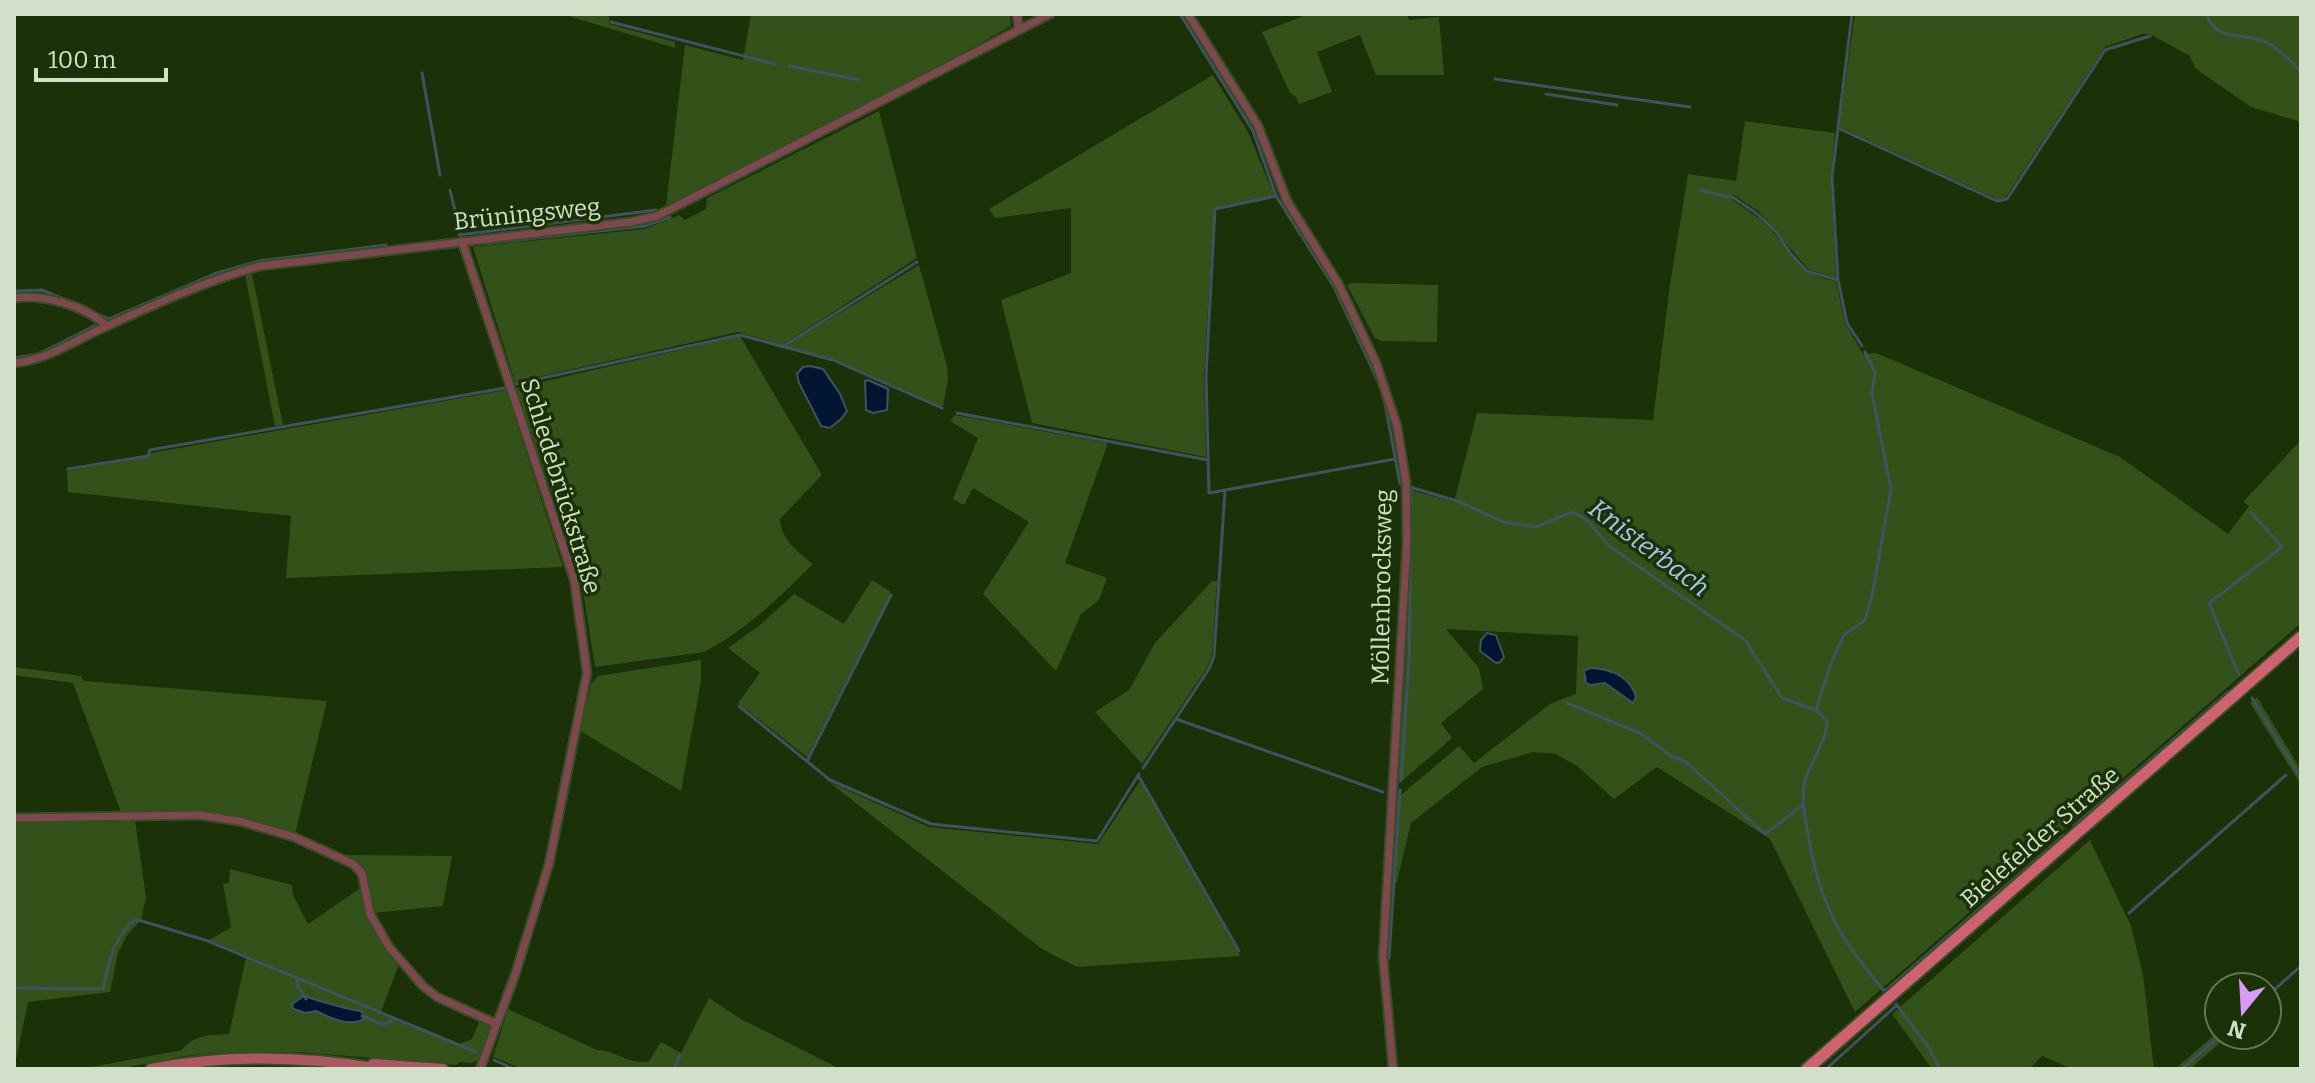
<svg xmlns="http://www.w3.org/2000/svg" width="2315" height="1083" viewBox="0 0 2315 1083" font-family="Bitter,serif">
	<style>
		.green { fill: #335219 }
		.water { fill: #001532; stroke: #3f525f; stroke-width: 2 }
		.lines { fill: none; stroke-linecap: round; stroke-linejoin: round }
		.stream { stroke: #3f525f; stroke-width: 3 }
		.street-casing { stroke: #384d26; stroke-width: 11 }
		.secondary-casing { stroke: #384d26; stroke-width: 14 }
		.primary-casing { stroke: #384d26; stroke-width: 15 }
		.street { stroke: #7d494e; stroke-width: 7 }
		.secondary { stroke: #ab5862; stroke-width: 10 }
		.primary { stroke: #ce6271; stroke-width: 11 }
		.labels { text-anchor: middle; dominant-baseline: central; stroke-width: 7; stroke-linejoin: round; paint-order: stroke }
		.street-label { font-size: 24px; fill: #d1e0c8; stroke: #1b3107 }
		.water-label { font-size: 26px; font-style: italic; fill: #a1c7f4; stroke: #1b3107 }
	</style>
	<rect width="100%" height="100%" fill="#1b3107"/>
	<path class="green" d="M 562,14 L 609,14 L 609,24 L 675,42 L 675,48 Z
		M 751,14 L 1010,14 L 1011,26 L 877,101 L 666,206 L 685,45 L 743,60 Z
		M 1309,14 L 1407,14 L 1409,20 L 1439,17 L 1444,75 L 1376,75 L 1360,35 L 1317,52 L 1332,92 L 1299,104 L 1296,97 L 1290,93 L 1262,32 Z
		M 1855,14 L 2301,14 L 2301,122 L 2251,107 L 2195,68 L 2190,56 L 2150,34 L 2142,34 L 2105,47 L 2005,198 L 1997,199 L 1839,127 Z
		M 1213,75 L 1248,132 L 1274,195 L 1214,208 L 1204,375 L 1206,457 L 1032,423 L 1001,300 L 1071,273 L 1071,208 L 995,218 L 989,209 Z
		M 879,111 L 917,258 L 782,345 L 738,332 L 515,382 L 473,247 L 645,229 L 679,215 L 685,220 L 706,209 L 707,198 Z
		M 1745,121 L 1835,133 L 1831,177 L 1836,278 L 1808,269 L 1758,211 L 1734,195 L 1731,199 C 1746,209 1760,218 1772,231 C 1794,256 1799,275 1836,281 L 1845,323 L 1863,354 L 1876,353 L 2120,457 L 2228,534 L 2249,506 L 2243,502 L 2301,440 L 2301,623 L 1855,1012 L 1770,839 L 1657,767 L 1614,799 L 1577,766 L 1556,754 L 1533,752 L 1482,767 L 1411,823 L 1397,882 L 1390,882 L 1395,800 L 1459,746 L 1474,763 L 1550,704 L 1576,694 L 1578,636 L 1446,629 L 1479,668 L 1483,689 L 1441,723 L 1452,738 L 1396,786 L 1406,663 L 1410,490 L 1454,502 L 1477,413 L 1653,420 L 1670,285 L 1688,174 L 1736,181 Z
		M 919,265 L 947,366 L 948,379 L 943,407 L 833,359 L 785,346 Z
		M 252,274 L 283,425 L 275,426 L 245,275 Z
		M 1352,283 L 1438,285 L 1437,342 L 1382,341 L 1375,338 L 1347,285 Z
		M 740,336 L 822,475 L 780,519 C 781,540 797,551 813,564 C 780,597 745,631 704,652 L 595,667 L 581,578 L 516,388 Z
		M 506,390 L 563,567 L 286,578 L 291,516 L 68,492 L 67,471 L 149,457 L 151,453 Z
		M 955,415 L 1108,443 L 1065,563 L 1107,578 L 1099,600 L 1081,614 L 1056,671 L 983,594 L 1029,522 L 973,488 L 964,505 L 953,499 L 978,438 L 950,421 Z
		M 872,580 L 891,592 L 807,757 L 738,703 L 760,673 L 728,648 L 760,625 L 794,594 L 844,624 Z
		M 1212,581 L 1217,581 L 1212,655 L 1207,668 L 1142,764 L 1095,712 L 1129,690 L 1155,643 Z
		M 701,660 L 701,681 L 681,791 L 580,731 L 591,684 L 598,676 Z
		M 14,667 L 81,676 L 84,681 L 327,701 L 295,834 L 268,825 L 213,812 L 121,812 L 73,683 L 14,675 Z
		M 2257,697 L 2301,770 L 2301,785 L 2250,703 Z
		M 1140,781 L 1240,956 L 1077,967 L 1042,949 L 829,782 L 929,827 L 1098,844 Z
		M 135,820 L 146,897 L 141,920 L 127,935 L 118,953 L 110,992 L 28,1002 L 14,1069 L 14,822 Z
		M 2090,840 L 2131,926 L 2143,975 L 2154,1069 L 2072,1069 L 2042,1056 L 2029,1069 L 1932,1069 L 1892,1014 Z
		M 341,855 L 452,856 L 443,906 L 373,913 L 364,870 Z
		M 230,869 L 292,885 L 293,895 L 308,924 L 362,887 L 387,948 L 399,964 L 381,1012 L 210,940 L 231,927 L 223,884 L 229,883 Z
		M 246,958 L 457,1045 L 472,1039 L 480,1020 L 489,1024 L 490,1028 L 478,1060 L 472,1063 L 459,1062 L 457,1065 L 299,1052 L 216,1053 L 184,1056 L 119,1069 L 81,1069 L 182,1050 C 193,1035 211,1035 229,1034 Z
		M 709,998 L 741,1019 L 840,1069 L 522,1069 L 493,1057 L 508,1009 L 597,1050 C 617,1050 629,1066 649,1061 L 661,1042 L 681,1053 Z
		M 2219,1031 L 2219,1035 L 2229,1035 L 2190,1069 L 2175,1069 Z"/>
	<path class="water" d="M 810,366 L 823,369 L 840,394 L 847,411 L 841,419 L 830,428 L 821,426 L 799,383 L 797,374 L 803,367 Z
		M 868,380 L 888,389 L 887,410 L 873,413 L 866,410 L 865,381 Z
		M 1487,633 L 1496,635 L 1504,657 L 1500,662 L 1496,663 L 1480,651 L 1481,640 Z
		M 1590,668 C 1611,669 1630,676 1636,697 L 1633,703 L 1605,683 L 1590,685 L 1586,683 L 1584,671 Z
		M 304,996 C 323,1002 341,1008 361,1011 L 365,1018 C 351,1028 330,1018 316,1011 L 306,1013 L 293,1009 L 292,1004 Z"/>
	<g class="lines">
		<path class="stream" d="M 1026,14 L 1035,14
			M 1180,14 L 1253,131 L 1276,196 L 1334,287 L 1371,366 L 1383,393 L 1400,484 L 1460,502 L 1503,522 L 1536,527 L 1572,512 L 1586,519 L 1609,546 L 1745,640 L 1782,698 L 1816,710 L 1827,721 C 1827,743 1808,763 1804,785 C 1802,802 1805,817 1808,834 C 1819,903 1840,940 1886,993
			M 1852,14 L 1832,177 L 1838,280 L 1847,323 L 1862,346
			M 2207,14 C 2212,41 2246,33 2266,42 C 2278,48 2291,62 2301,71
			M 611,22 L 775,64
			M 789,66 L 859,80
			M 422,73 L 440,175
			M 1495,79 L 1690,107
			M 1546,94 L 1617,105
			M 1840,129 L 1997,201 L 2007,199 L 2105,50 L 2150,36
			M 450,190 L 461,235
			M 1700,190 L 1734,198 L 1756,213 L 1776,232 L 1791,254 L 1807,271 L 1838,280
			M 1276,196 L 1215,209 L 1206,376 L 1209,493 L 1395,459
			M 459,235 L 656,210
			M 483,244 L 645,226 L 670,217
			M 14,291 L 42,290 L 64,299
			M 93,312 L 109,319 L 217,273 L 259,261 L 386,245
			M 782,347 L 917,262
			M 14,358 L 38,354 L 98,324
			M 515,384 L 740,335 L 833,360 L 942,408
			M 957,413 L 1208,460
			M 68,469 L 148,456 L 150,450 L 505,388
			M 2239,675 L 2209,603 L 2282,547 L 2251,512
			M 2252,698 L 2301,778
			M 1567,703 L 1642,734 L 1671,756 L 1686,762 L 1765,834 L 1803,805
			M 739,706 L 830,780 L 931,824 L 1097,841 L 1139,774
			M 1816,710 L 1829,669 L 1843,636 L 1865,620 L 1872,596 L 1891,489 L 1872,394 L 1875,372 L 1865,352
			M 1176,719 L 1383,792
			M 807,761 L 891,595
			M 1143,768 L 1209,669 L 1214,656 L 1225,491
			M 1138,775 L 1239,951
			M 1401,780 L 1409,662 L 1411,488
			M 2074,826 L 2228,692
			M 2129,913 L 2286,775
			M 1389,958 L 1400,790
			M 297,978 L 297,985 L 306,999
			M 14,988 L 103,989 C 109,962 112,940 134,920 L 142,921 L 208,941 L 476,1052
			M 1885,991 L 2064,835
			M 2267,996 L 2301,966
			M 1896,1004 L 1929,1048 L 1940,1069
			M 362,1016 C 376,1020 381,1030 394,1019
			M 494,1060 L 514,1069
			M 674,1069 L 680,1055
			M 1826,1069 L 1897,1005
			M 2182,1069 L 2221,1035"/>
		<g class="street-casing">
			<path id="street" d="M 1017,14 L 1019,29
				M 1188,14 L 1258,126 L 1287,201 L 1339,285 L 1376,363 L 1397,426 L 1406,482 L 1407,541 L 1383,957 L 1393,1069
				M 462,241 L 574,579 L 587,673 L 549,864 L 515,975 L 480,1069
				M 14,298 C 44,294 84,305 107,326
				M 14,363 C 47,360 75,340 105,327 C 155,304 208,280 260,266 L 631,222 L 657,216 L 1050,14
				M 14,818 L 199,815 L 239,821 L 294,837 L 353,864 L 362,873 L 370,914 L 389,947 L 423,986 L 437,997 L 497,1024"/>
		</g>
		<g class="secondary-casing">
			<path id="secondary" d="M 373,1064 L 443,1069
				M 151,1069 C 227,1054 305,1056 381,1069"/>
		</g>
		<g class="primary-casing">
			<path id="primary" d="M 1807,1069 L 2301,637"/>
		</g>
		<use href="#street" class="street"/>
		<use href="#secondary" class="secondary"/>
		<use href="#primary" class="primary"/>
	</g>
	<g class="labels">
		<g class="street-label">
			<text transform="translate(527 214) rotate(-6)">Brüningsweg</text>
			<text transform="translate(561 486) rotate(73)">Schledebrückstraße</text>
			<text transform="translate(1382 587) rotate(-89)">Möllenbrocksweg</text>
			<text transform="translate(2040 837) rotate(-41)">Bielefelder Straße</text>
		</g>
		<g class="water-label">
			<text transform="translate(1649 548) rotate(37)">Knisterbach</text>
		</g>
	</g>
	<rect width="2315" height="1083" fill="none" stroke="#d1e0c8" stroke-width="32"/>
	<g transform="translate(2243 1011) rotate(198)"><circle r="38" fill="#1b3107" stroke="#647754" stroke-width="2"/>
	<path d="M0-6L14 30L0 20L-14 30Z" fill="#d89bf8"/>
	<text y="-12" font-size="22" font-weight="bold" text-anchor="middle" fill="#d1e0c8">N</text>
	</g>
	<path d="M36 68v12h130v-12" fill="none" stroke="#d1e0c8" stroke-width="4"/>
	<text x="48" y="68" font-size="24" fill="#d1e0c8" stroke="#1b3107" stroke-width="6" paint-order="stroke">100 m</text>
</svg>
